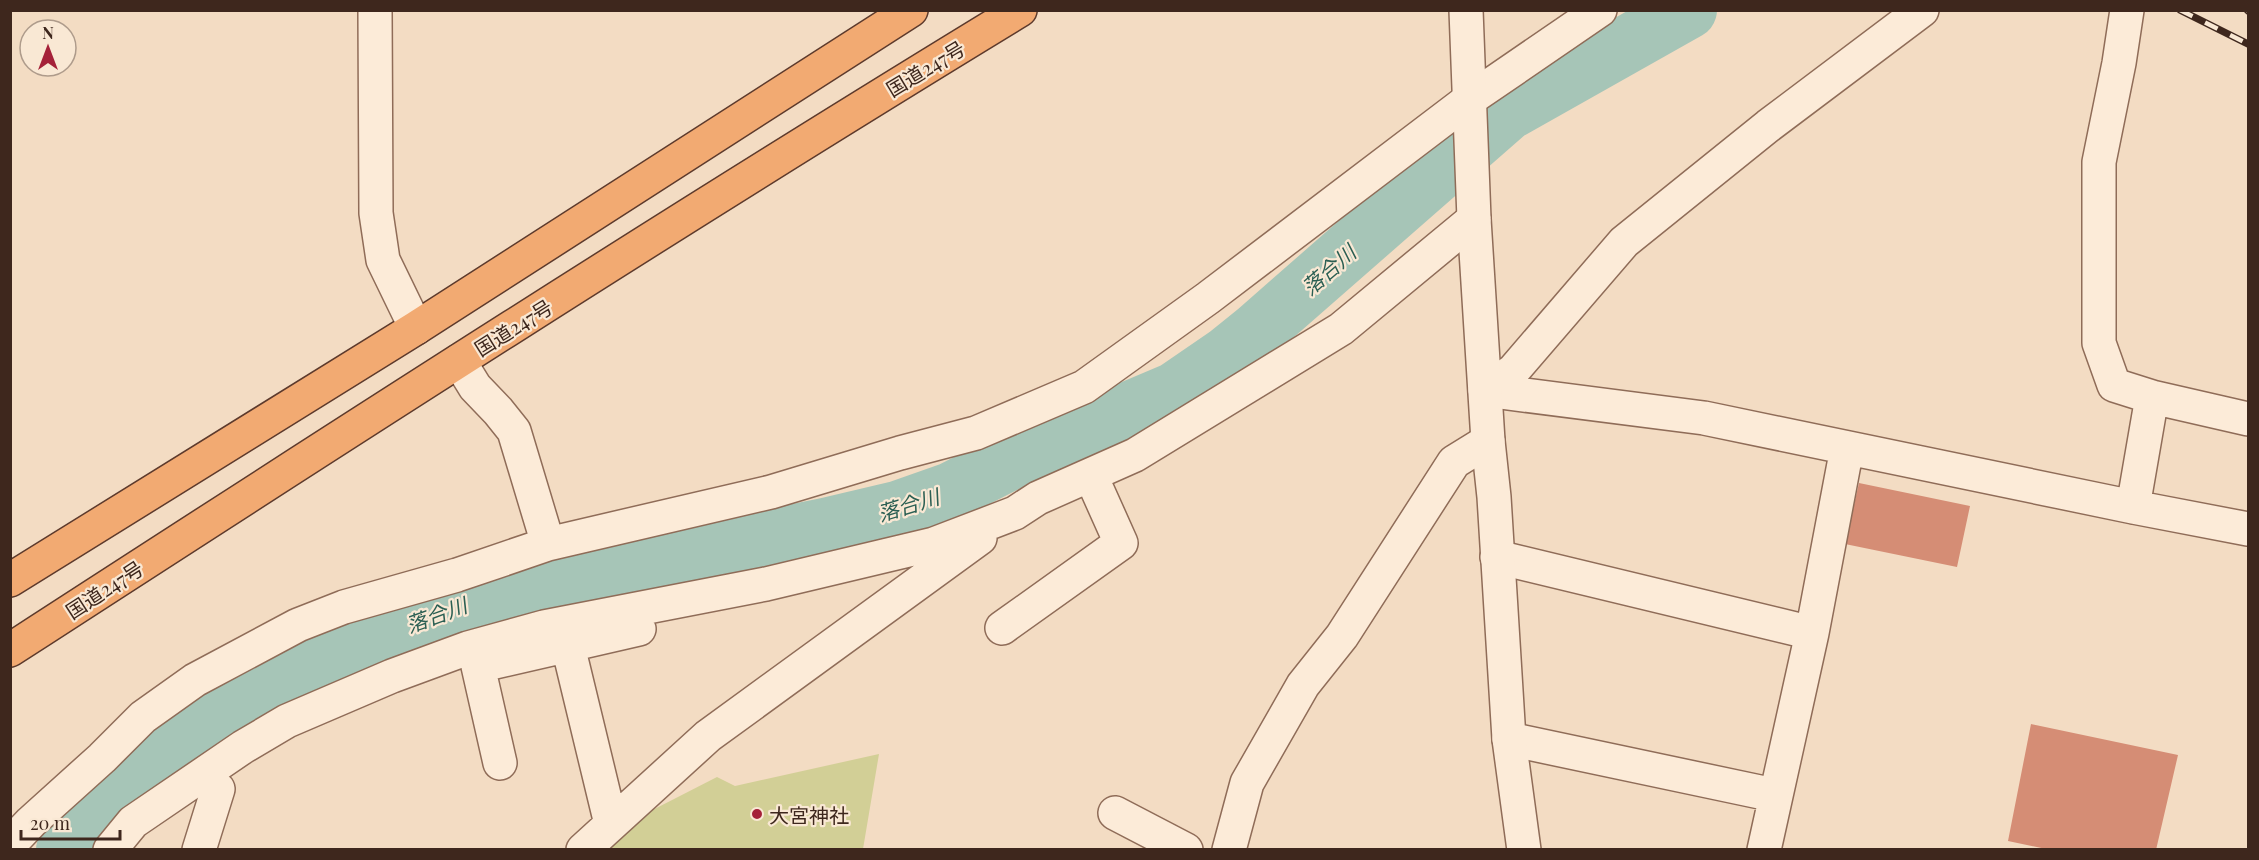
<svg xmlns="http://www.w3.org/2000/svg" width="2259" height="860" viewBox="0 0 2259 860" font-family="'Playfair Display','Noto Sans JP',serif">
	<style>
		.green { fill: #d2cf96 }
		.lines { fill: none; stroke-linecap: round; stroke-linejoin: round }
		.river { stroke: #a6c5b7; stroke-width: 58 }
		.building { fill: #d58d75 }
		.minor-casing { stroke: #8f6c58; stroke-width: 36 }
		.tertiary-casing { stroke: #8f6c58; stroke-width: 36 }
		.trunk-casing { stroke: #5d3a2c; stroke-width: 36 }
		.minor { stroke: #fcebd8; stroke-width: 33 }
		.tertiary { stroke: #fcebd8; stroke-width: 33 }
		.trunk { stroke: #f2aa72; stroke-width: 33 }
		.rail-casing { stroke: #3e271d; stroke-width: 7 }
		.rail { stroke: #f9e8d4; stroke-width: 4.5; stroke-dasharray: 14; stroke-linecap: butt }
		.poi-dot { fill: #a52139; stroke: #f9e8d4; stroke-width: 2 }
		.labels { text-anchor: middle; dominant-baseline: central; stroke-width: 4.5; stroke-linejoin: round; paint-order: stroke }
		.street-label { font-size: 20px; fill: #3e271d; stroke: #f9e8d4 }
		.poi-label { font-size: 20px; fill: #3e271d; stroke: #f9e8d4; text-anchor: start }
		.water-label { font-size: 21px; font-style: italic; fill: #2b5f53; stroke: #f9e8d4 }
	</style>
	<rect width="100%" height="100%" fill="#f3dcc3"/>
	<path class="green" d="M 879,754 L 863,849 L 583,850 L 592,841 L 717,777 L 735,786 Z"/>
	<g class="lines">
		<path class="river" d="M 65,850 L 86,823 L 131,779 L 179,738 L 272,683 L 426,615 L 452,605 L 605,571 L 825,527 L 897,510 L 951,491 L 1014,459 L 1175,391 L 1226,356 L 1257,331 L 1507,112 L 1688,10"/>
	</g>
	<path class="building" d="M 1859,483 L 1970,506 L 1957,567 L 1845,544 Z
		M 2031,724 L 2178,755 L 2156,850 L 2051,850 L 2008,841 Z"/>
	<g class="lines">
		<g class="minor-casing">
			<path id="minor" d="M 375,10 L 376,213 L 383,260 L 416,328
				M 2127,10 L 2119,63 L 2099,162 L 2099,343 L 2114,385 L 2152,397 L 2133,507
				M 459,361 L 475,387 L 498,411 L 514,431 L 548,544
				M 1485,390 L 1704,418 L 2133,507 L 2248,529
				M 1485,390 L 1513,371 L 1624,242 L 1768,126 L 1922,10
				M 2152,397 L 2248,419
				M 1497,557 L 1812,633
				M 1002,628 L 1121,543 L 1091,476
				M 568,646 L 611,824
				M 1509,739 L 1774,795
				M 500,763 L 478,666 L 639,629
				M 1115,813 L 1186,850
				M 10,844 L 31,822 L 102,758 L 143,717 L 195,680 L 298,625 L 344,607 L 457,575 L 548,544 L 771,492 L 900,453 L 976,433 L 1084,387 L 1208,298 L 1470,99 L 1600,10
				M 110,850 L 133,822 L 243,747 L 287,721 L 392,676 L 468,648 L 544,627 L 766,584 L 934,544 L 1015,513 L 1038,498 L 1135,455 L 1341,329 L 1474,219
				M 583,850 L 708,736 L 980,538
				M 1229,850 L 1247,783 L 1303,685 L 1342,636 L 1454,462 L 1488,441
				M 1764,850 L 1812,633 L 1847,448"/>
		</g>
		<g class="tertiary-casing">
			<path id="tertiary" d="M 1466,10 L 1474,219 L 1488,441 L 1494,497 L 1509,739 L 1524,850
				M 199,850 L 218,789"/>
		</g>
		<g class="trunk-casing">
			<path id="trunk" d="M 10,580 L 416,328 L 911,10
				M 10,650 C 345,433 680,217 1020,10"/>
		</g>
		<use href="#minor" class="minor"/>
		<use href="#tertiary" class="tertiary"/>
		<use href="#trunk" class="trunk"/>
		<g class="rail-casing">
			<path id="rail" d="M 2180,10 L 2248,44
				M 2247,10 L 2248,11"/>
		</g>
		<use href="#rail" class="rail"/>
	</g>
	<circle class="poi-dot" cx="757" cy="814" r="6"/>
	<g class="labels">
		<g class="street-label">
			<text transform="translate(925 68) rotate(-31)">国道247号</text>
			<text transform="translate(513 327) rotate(-32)">国道247号</text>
			<text transform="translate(104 589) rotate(-33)">国道247号</text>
		</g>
		<g class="poi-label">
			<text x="769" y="814">大宮神社</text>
		</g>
		<g class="water-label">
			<text transform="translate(1328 269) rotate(-41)">落合川</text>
			<text transform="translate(908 504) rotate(-17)">落合川</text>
			<text transform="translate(436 614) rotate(-20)">落合川</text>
		</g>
	</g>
	<rect width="2259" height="860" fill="none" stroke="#3e271d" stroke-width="24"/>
	<g transform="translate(48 48)"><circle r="28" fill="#f9e8d4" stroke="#ae9b8b" stroke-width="1.5"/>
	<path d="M0-4.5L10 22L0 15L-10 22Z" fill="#a52139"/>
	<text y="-9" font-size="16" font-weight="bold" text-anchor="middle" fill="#3e271d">N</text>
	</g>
	<path d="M21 830v9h99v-9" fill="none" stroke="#3e271d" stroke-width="3"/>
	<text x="30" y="830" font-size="18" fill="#3e271d" stroke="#f9e8d4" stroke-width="4.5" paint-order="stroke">20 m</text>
</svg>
